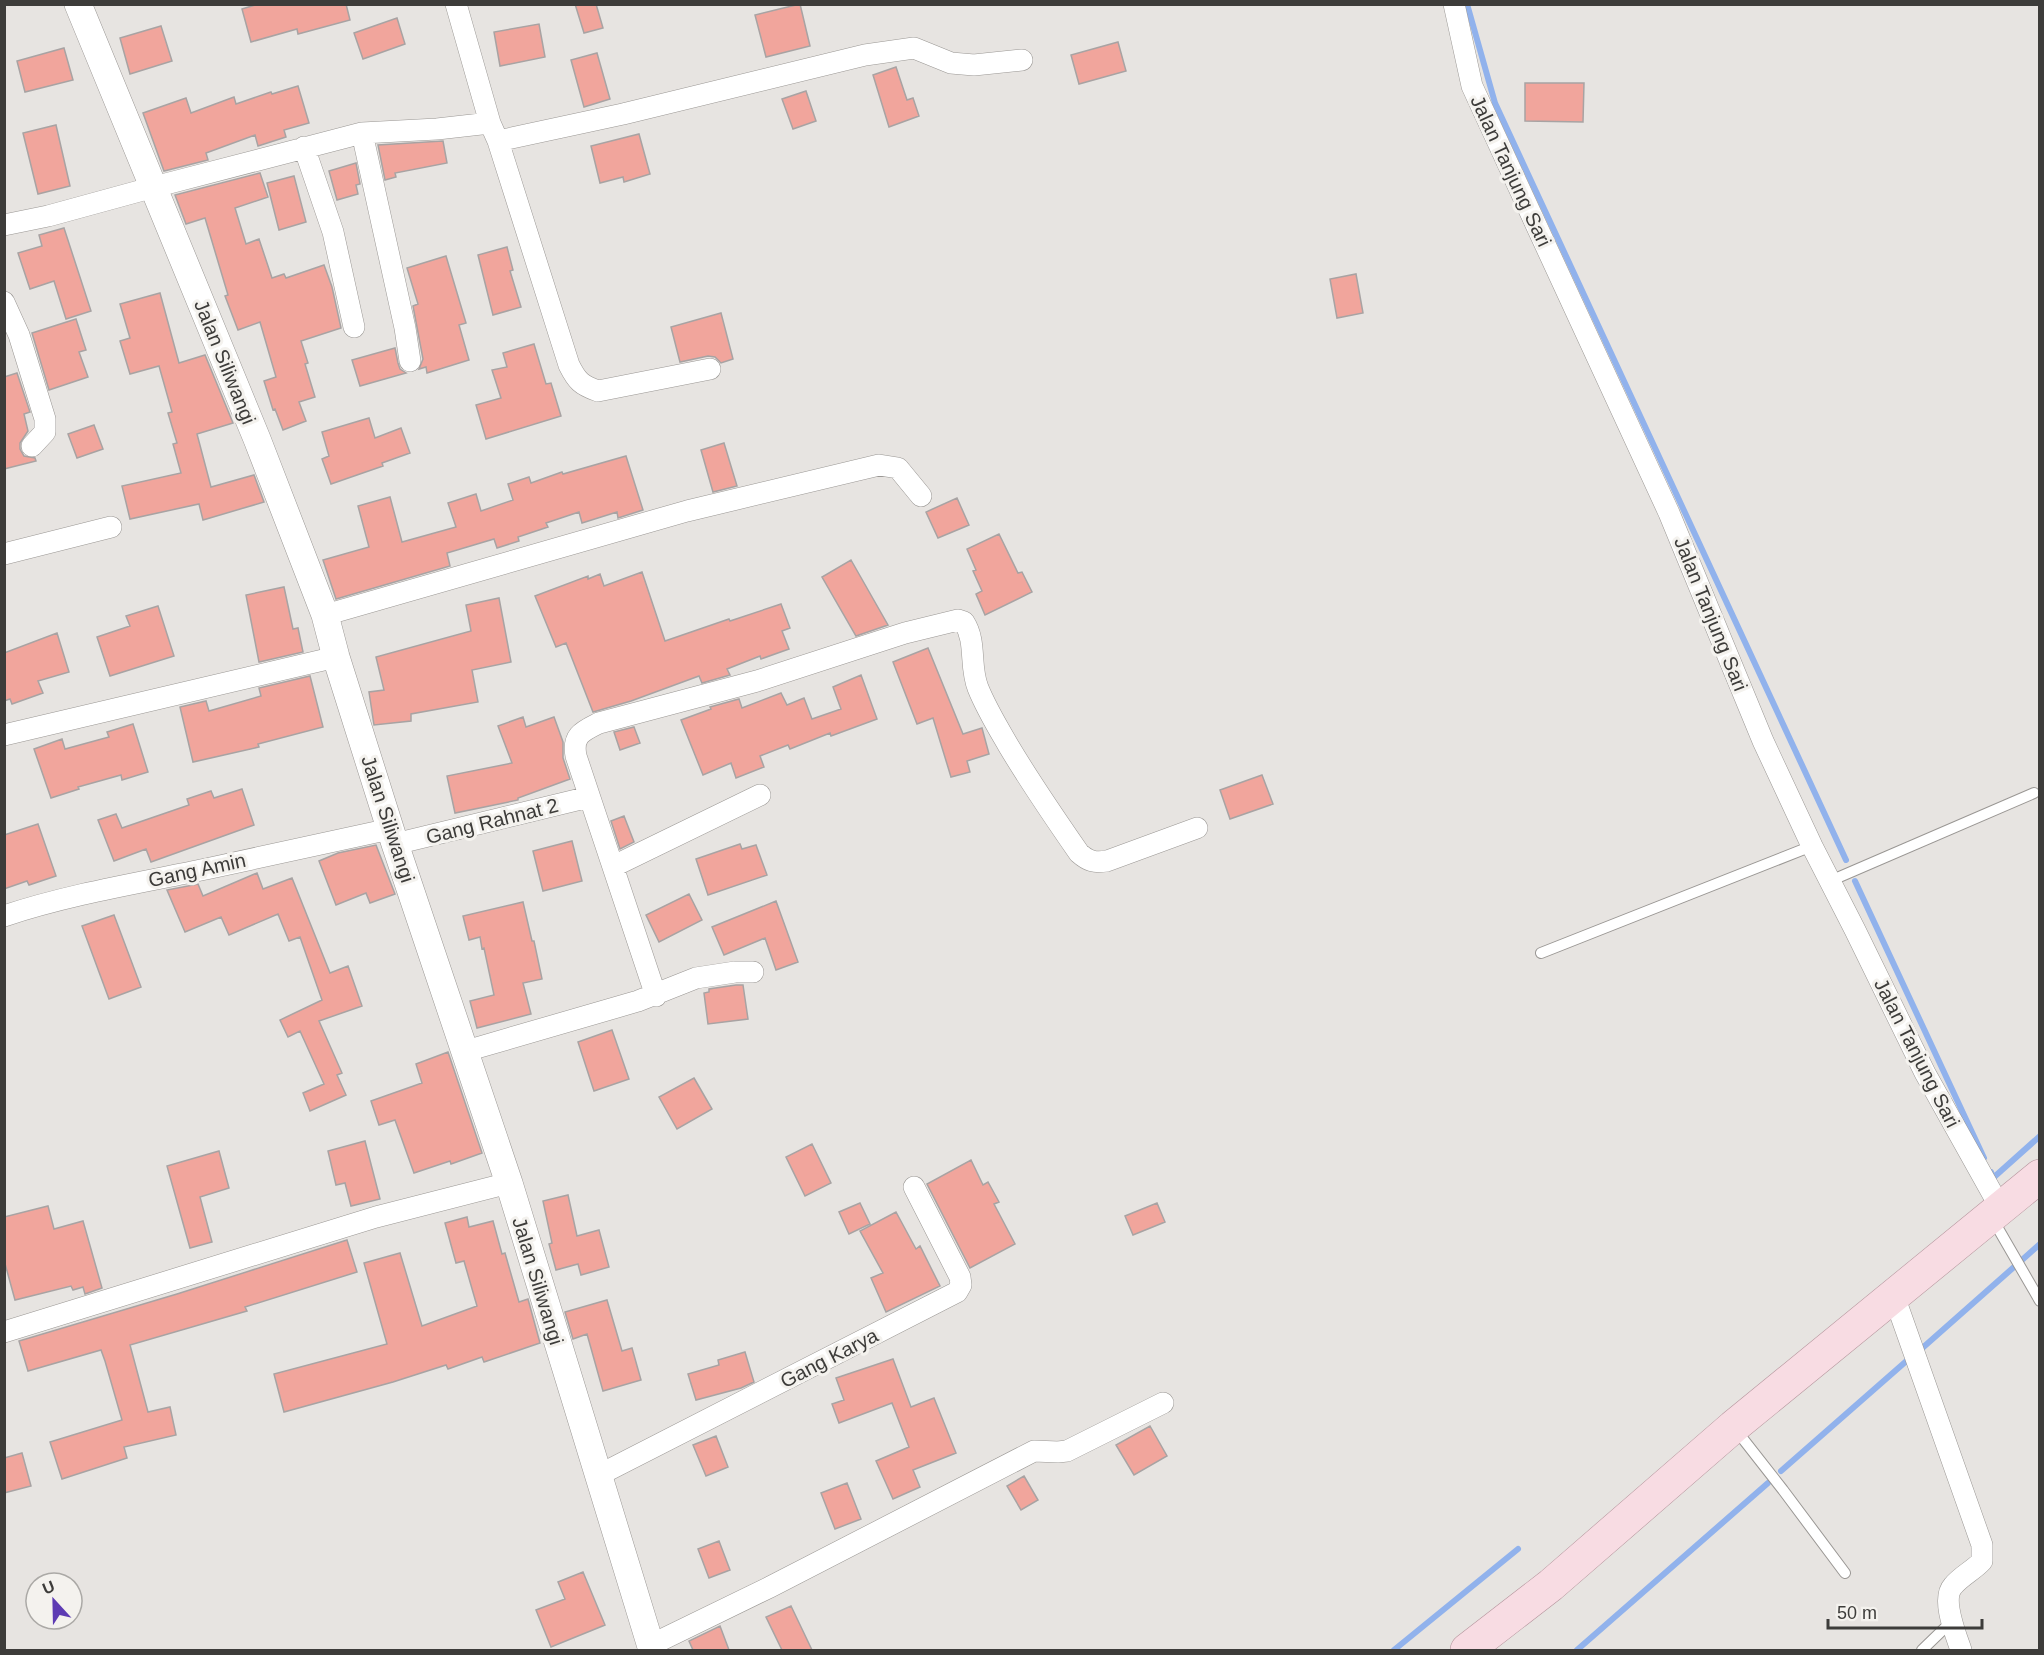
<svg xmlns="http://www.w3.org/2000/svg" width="2044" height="1655" viewBox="0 0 2044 1655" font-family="Helvetica,sans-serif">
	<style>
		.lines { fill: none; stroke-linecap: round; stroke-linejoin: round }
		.stream { stroke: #91b2ec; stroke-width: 6 }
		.building { fill: #f1a59c; stroke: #a8a3a3; stroke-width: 1.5 }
		.service-casing { stroke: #9a9794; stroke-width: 12 }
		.minor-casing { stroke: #9a9794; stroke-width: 22 }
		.tertiary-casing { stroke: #9a9794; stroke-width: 28 }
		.primary-casing { stroke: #b4949c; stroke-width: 34 }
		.service { stroke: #fff; stroke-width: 10 }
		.minor { stroke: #fff; stroke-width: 21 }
		.tertiary { stroke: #fff; stroke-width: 27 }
		.primary { stroke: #f8dce3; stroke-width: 33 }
		.labels { text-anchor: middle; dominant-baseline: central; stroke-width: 6; stroke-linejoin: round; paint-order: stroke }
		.street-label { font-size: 20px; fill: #3d3c3a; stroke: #f4f2ee }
	</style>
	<rect width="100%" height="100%" fill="#e7e4e1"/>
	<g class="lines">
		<path class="stream" d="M 1467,4 L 1495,103 L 1846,860
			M 1855,881 L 1984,1158
			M 1991,1172 L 1993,1178 L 2040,1136
			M 2022,1260 L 2040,1244
			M 1919,1351 L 2014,1267
			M 1781,1471 L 1911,1357
			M 1394,1650 L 1518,1549
			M 1577,1650 L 1768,1483"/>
	</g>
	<path class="building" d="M 258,4 L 346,4 L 350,20 L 298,34 L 297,29 L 251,42 L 242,9 Z
		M 575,4 L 596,4 L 603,28 L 584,33 Z
		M 800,4 L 810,46 L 766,57 L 755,15 Z
		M 397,18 L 405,44 L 363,59 L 354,33 Z
		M 539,24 L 545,57 L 500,66 L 494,32 Z
		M 161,26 L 172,61 L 130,74 L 120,38 Z
		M 1118,42 L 1126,71 L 1079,84 L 1071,55 Z
		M 64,48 L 73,80 L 25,92 L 17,61 Z
		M 597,53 L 610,99 L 584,107 L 571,60 Z
		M 896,67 L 907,100 L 913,98 L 919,116 L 889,127 L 873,75 Z
		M 1525,83 L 1584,83 L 1583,122 L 1525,121 Z
		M 298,86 L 309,123 L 284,130 L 286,137 L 258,146 L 255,135 L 206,153 L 208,160 L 164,171 L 143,113 L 186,98 L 191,113 L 234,97 L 236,104 L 271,92 L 272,94 Z
		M 806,91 L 816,121 L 793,129 L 782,99 Z
		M 56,125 L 70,186 L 38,194 L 23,133 Z
		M 639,134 L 650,174 L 624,182 L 623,177 L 600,183 L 591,146 Z
		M 443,141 L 447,163 L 395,173 L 396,177 L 385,180 L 378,145 Z
		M 356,163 L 360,184 L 356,185 L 358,194 L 337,200 L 329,171 Z
		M 260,173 L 268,197 L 235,208 L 246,244 L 259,239 L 272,278 L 284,274 L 286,278 L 324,265 L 332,287 L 341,328 L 301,341 L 308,363 L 305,364 L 315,397 L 299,402 L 306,421 L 283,430 L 275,409 L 273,410 L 264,381 L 276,377 L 260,322 L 238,330 L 225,296 L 228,295 L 205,218 L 186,224 L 175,195 Z
		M 294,176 L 306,222 L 279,230 L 267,183 Z
		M 64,228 L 91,311 L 66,319 L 54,281 L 30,289 L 18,253 L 42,246 L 39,235 Z
		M 507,247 L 513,270 L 510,271 L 521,307 L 493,315 L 478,255 Z
		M 446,256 L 466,323 L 459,325 L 469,360 L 427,373 L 426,367 L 419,369 L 423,359 L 413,306 L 418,304 L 407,268 Z
		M 1356,274 L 1363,313 L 1337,318 L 1330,279 Z
		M 160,293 L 179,363 L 205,355 L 233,423 L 197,434 L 211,487 L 254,475 L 264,502 L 203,520 L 199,504 L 130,519 L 122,486 L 181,473 L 173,444 L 177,443 L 168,413 L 172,412 L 159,366 L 130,374 L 120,341 L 130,338 L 120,304 Z
		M 721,313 L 733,359 L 721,363 L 715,357 L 708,356 L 680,362 L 671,327 Z
		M 76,319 L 86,350 L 79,352 L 88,377 L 49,390 L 32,333 Z
		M 534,344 L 546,384 L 551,383 L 561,416 L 486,439 L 476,405 L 501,398 L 492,370 L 507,367 L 503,353 Z
		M 395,348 L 398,363 L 400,369 L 406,373 L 360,386 L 352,360 Z
		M 17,373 L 30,412 L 24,414 L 28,431 L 20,443 L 20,449 L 24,456 L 35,458 L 36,461 L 4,469 L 4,377 Z
		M 369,418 L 375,438 L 401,428 L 410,453 L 382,463 L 383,466 L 331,484 L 322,459 L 329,456 L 322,432 Z
		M 94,425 L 103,449 L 77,458 L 68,434 Z
		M 724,443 L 737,486 L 713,492 L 701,450 Z
		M 626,456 L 643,510 L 618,518 L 617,512 L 582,523 L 579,512 L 546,523 L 548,527 L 518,537 L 519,541 L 497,548 L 494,539 L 447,553 L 450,566 L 336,599 L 323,560 L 369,547 L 358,506 L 390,497 L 402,542 L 456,527 L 448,503 L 476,494 L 481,511 L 513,500 L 508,484 L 529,477 L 531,483 L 562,472 L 563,474 Z
		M 957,498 L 969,525 L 938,538 L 926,512 Z
		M 999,534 L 1018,573 L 1022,572 L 1032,592 L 985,615 L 976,594 L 982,591 L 973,571 L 976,570 L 967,549 Z
		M 851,560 L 888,625 L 856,636 L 822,577 Z
		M 642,572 L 665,641 L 729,619 L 730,621 L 781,604 L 790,628 L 782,631 L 789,649 L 761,659 L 760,656 L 727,669 L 730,675 L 702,683 L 699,676 L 631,701 L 593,712 L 566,643 L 556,647 L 535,596 L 588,576 L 588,579 L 600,574 L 604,586 Z
		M 284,587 L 293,629 L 298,628 L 303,652 L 259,662 L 246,595 Z
		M 499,598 L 511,662 L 472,670 L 478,702 L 411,714 L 411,721 L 374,725 L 369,692 L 384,690 L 376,657 L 471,631 L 466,605 Z
		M 158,606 L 174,656 L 110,676 L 97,637 L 130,626 L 126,616 Z
		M 57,633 L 69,672 L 38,681 L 43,693 L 12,704 L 10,699 L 4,701 L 4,653 Z
		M 928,648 L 963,734 L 982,728 L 989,754 L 967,761 L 970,772 L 951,777 L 933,718 L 917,724 L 893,662 Z
		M 861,675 L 877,719 L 831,736 L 830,733 L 790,749 L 788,745 L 760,756 L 764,767 L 736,778 L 731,763 L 703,775 L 681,720 L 711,709 L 710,707 L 739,699 L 742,708 L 781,693 L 787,705 L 804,698 L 812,719 L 841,709 L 833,687 Z
		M 310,676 L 323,727 L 258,744 L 259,747 L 193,762 L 180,707 L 206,701 L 209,711 L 261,696 L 259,688 Z
		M 523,717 L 526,727 L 554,717 L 563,742 L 563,758 L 570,779 L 518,798 L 518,800 L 455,813 L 447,776 L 512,763 L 498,726 Z
		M 133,724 L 148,772 L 122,780 L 121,775 L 78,787 L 79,789 L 51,798 L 34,749 L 62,739 L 65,749 L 109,737 L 107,732 Z
		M 634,727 L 640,743 L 620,750 L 614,732 Z
		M 1262,775 L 1273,804 L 1230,819 L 1220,790 Z
		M 242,789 L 254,825 L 151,862 L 146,849 L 114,861 L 98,820 L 116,814 L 122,828 L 189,805 L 187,799 L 211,791 L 214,798 Z
		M 624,816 L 634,842 L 620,849 L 611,821 Z
		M 38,824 L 56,876 L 29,885 L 27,881 L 4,889 L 4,835 Z
		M 572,841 L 582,881 L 543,891 L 533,851 Z
		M 740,844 L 742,849 L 756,845 L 767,875 L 708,895 L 696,859 Z
		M 376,845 L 395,894 L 370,903 L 366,893 L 336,905 L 319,861 L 338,853 Z
		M 257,873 L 263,889 L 292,878 L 330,973 L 348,966 L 362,1006 L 319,1021 L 342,1073 L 337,1075 L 346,1095 L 310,1111 L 303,1093 L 324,1084 L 300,1031 L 288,1037 L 280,1020 L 322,1000 L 300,937 L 289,941 L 278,914 L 229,935 L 221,917 L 185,932 L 167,890 L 198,884 L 203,896 Z
		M 689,894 L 702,920 L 659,942 L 646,915 Z
		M 776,901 L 798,962 L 776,970 L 765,938 L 724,955 L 712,927 Z
		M 523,902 L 532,941 L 534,941 L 542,979 L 523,983 L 531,1014 L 477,1028 L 470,1001 L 494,995 L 484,948 L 482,949 L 480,937 L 469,940 L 463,916 Z
		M 114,915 L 141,987 L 109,999 L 82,926 Z
		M 736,985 L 743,985 L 748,1019 L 708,1024 L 704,993 L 709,992 L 709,989 Z
		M 612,1030 L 629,1079 L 594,1091 L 578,1042 Z
		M 448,1052 L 482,1153 L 451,1164 L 450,1161 L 414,1173 L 395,1120 L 379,1125 L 371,1101 L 422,1083 L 416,1064 Z
		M 694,1078 L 712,1109 L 677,1129 L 659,1097 Z
		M 365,1141 L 380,1199 L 351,1206 L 345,1183 L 336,1185 L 328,1151 Z
		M 812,1144 L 831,1183 L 805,1196 L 786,1157 Z
		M 219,1151 L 229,1188 L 200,1197 L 212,1242 L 190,1248 L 167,1166 Z
		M 971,1160 L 983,1185 L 988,1182 L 999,1202 L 994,1204 L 1015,1244 L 970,1268 L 927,1184 Z
		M 568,1195 L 577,1236 L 599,1230 L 609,1267 L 581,1275 L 578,1264 L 556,1270 L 549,1244 L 552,1243 L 543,1201 Z
		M 860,1203 L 870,1224 L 849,1234 L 839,1212 Z
		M 1157,1203 L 1165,1222 L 1133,1235 L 1125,1216 Z
		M 48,1206 L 54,1229 L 83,1221 L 102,1288 L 85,1294 L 83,1287 L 73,1290 L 71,1286 L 15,1300 L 4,1260 L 4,1217 Z
		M 896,1212 L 916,1249 L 920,1246 L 940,1286 L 886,1312 L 871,1278 L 883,1273 L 860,1231 Z
		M 467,1217 L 469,1227 L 493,1221 L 502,1254 L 505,1253 L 519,1302 L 528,1299 L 540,1343 L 484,1362 L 482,1357 L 448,1369 L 446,1365 L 393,1382 L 284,1412 L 274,1374 L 387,1344 L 364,1263 L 400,1253 L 422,1326 L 477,1306 L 464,1261 L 456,1263 L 445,1223 Z
		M 347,1240 L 357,1272 L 245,1307 L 247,1311 L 130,1345 L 148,1412 L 170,1407 L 176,1435 L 124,1447 L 127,1458 L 62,1479 L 50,1442 L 122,1420 L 105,1361 L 101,1350 L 28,1371 L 19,1341 L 177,1294 Z
		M 607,1300 L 622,1351 L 632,1348 L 641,1380 L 603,1391 L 587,1334 L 573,1339 L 565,1312 Z
		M 745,1352 L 754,1382 L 741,1388 L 696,1400 L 688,1374 L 719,1365 L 718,1360 Z
		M 893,1359 L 911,1407 L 934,1398 L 956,1453 L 913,1470 L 920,1487 L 893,1499 L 876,1461 L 909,1447 L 892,1403 L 839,1423 L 832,1404 L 844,1400 L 836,1378 Z
		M 1150,1426 L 1167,1456 L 1134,1475 L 1116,1445 Z
		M 716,1436 L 728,1467 L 706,1476 L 693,1445 Z
		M 22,1453 L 31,1486 L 4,1493 L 4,1458 Z
		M 1024,1476 L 1038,1500 L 1021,1510 L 1007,1486 Z
		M 847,1483 L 861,1519 L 835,1529 L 821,1493 Z
		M 719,1541 L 730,1570 L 709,1578 L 698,1549 Z
		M 583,1572 L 605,1625 L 551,1647 L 536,1610 L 565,1599 L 558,1582 Z
		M 791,1606 L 812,1650 L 782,1650 L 766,1617 Z
		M 720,1626 L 729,1650 L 693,1650 L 689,1641 Z"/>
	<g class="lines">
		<g class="service-casing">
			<path id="service" d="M 1830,881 L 2034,793
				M 1541,953 L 1812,846
				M 1992,1218 L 2040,1301
				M 1736,1430 L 1783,1490 L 1845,1573
				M 1922,1650 L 1952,1621"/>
		</g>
		<g class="minor-casing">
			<path id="minor" d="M 456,4 L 490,123 L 498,141 L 569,365 C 577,381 581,385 598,391 L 710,369
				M 1454,4 L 1472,86 L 1669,513 L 1763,741 L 1812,846 L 1855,930 L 1925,1073 L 2001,1209
				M 362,133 L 405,328 L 410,361
				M 498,141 L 623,114 L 865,55 L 914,48 L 951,63 L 974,65 L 1022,60
				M 304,147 L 333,232 L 354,327
				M 4,225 L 48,216 L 154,187 L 362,133 L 437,129 L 490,123
				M 4,302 L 19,335 L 45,419 L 45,432 L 32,446
				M 4,554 L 111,527
				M 325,615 L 687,511 L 879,465 L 898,468 L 921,496
				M 4,735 L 336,657
				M 395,844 L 589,797
				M 614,866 L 760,795
				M 4,916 C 70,894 139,883 206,869 C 268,856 329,842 390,829
				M 656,996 L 576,756 C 572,735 583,731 599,723 L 757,681 L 905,633 L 958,620 L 964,622 C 977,642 969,666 978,688 C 986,708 997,726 1008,745 C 1030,782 1054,817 1079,853 C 1088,861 1094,863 1107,861 L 1197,828
				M 466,1051 L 638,1001 L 696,978 L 735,972 L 753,972
				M 1894,1296 L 1982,1545 L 1982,1561 C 1974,1570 1961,1576 1953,1586 C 1941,1599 1956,1635 1961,1650
				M 4,1332 L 376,1217 L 509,1183
				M 597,1476 L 957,1292 L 961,1285 L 960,1277 L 914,1187
				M 649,1646 L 770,1587 L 1034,1451 L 1058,1452 L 1067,1451 L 1163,1403"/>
		</g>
		<g class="tertiary-casing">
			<path id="tertiary" d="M 78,4 L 257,439 L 325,615 L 336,657 L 395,844 L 509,1183 L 652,1650"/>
		</g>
		<g class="primary-casing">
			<path id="primary" d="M 1467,1650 L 1551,1585 L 1733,1427 L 2040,1176"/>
		</g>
		<use href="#service" class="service"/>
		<use href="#minor" class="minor"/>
		<use href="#tertiary" class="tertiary"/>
		<use href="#primary" class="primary"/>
	</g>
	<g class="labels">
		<g class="street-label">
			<text transform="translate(1511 171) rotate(65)">Jalan Tanjung Sari</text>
			<text transform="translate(225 362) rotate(68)">Jalan Siliwangi</text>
			<text transform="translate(1711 614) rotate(68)">Jalan Tanjung Sari</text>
			<text transform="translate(388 819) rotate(72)">Jalan Siliwangi</text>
			<text transform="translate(492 821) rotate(-14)">Gang Rahnat 2</text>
			<text transform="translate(197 870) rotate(-12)">Gang Amin</text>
			<text transform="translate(1917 1053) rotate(63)">Jalan Tanjung Sari</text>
			<text transform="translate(538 1281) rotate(73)">Jalan Siliwangi</text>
			<text transform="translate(829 1358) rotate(-27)">Gang Karya</text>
		</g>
	</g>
	<rect width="2044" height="1655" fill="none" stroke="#3d3c3a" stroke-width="12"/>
	<g transform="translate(54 1601) rotate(338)"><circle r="28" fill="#f4f2ee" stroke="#aba9a6" stroke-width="1.5"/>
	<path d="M0-4.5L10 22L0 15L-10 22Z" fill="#5d3bb3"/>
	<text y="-9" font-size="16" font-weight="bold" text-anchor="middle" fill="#3d3c3a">U</text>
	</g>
	<path d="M1828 1619v9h154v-9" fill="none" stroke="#3d3c3a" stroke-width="3"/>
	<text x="1837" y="1619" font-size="18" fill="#3d3c3a" stroke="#f4f2ee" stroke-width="4.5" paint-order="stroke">50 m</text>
</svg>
